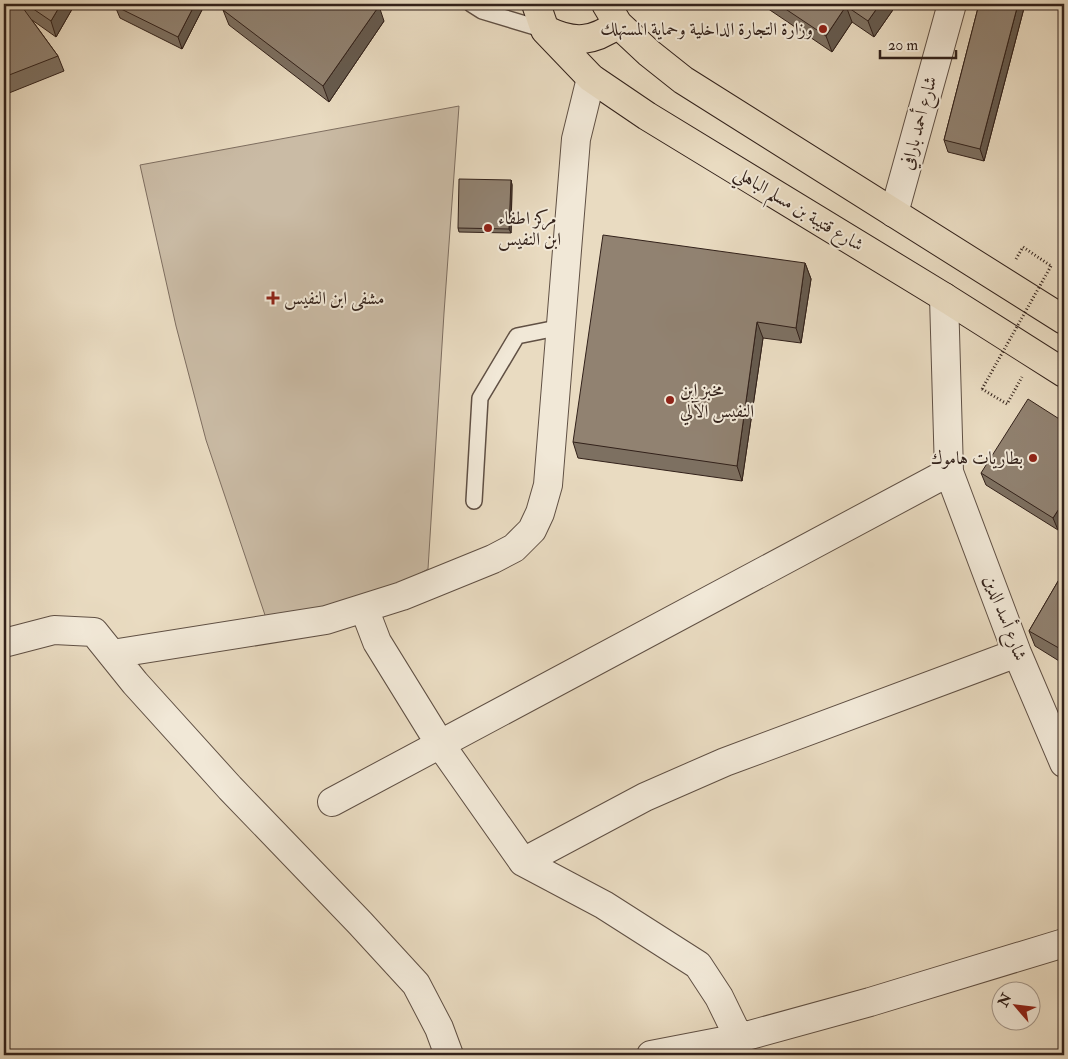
<svg xmlns="http://www.w3.org/2000/svg" width="1068" height="1059" viewBox="0 0 1068 1059" font-family="'IM FELL Double Pica',Amiri,serif">
	<style>
		.green { fill: #cabba5; stroke: #7e6e60 }
		.lines { fill: none; stroke-linecap: round; stroke-linejoin: round }
		.lane-casing { stroke: #605044; stroke-width: 18 }
		.street-casing { stroke: #605044; stroke-width: 30 }
		.primary-casing { stroke: #32211a; stroke-width: 30 }
		.path { stroke: #32211a; stroke-width: 3; stroke-dasharray: 1 2.5; stroke-linecap: butt }
		.lane { stroke: #f1e8d7; stroke-width: 15 }
		.street { stroke: #f1e8d7; stroke-width: 28 }
		.primary { stroke: #e9dbc1; stroke-width: 28 }
		.path-bridge { stroke: #32211a; stroke-width: 3; stroke-dasharray: 1 2.5; stroke-linecap: butt }
		.wall { fill: #7d7061; stroke: #32211a }
		.shaded-wall { fill: #665b4f; stroke: #32211a }
		.building { fill: #918271; stroke: #32211a }
		.poi-dot { fill: #8f2418; stroke: #f1e8d7; stroke-width: 2 }
		.labels { text-anchor: middle; dominant-baseline: central; stroke-width: 4; stroke-linejoin: round; paint-order: stroke }
		.poi-label { font-size: 18px; fill: #32211a; stroke: #f1e8d7; text-anchor: start }
		.street-label { font-size: 18px; fill: #32211a; stroke: #f1e8d7 }
	</style>
	<rect width="100%" height="100%" fill="#e9dbc1"/>
	<filter id="stains"><feTurbulence type="fractalNoise" baseFrequency=".004" numOctaves="4"/><feColorMatrix values="0 0 0 0 .2 0 0 0 0 .09 0 0 0 0 .02 0 0 0 .5 -.17"/></filter>
	<radialGradient id="worn" r=".72"><stop offset=".6" stop-color="#630" stop-opacity="0"/><stop offset="1" stop-color="#630" stop-opacity=".3"/></radialGradient>
	<path class="green" d="M 459,106 L 444,313 L 428,569 L 369,601 L 267,621 L 206,440 L 176,326 L 140,165 Z"/>
	<g class="lines">
		<g class="lane-casing">
			<path id="lane" d="M 471,4 L 482,11 L 545,30
				M 474,501 L 480,398 L 517,336 L 562,327"/>
		</g>
		<g class="street-casing">
			<path id="street" d="M 894,213 L 952,4
				M 949,472 L 1017,653 L 1064,763
				M 364,608 L 377,642 L 440,744 L 523,862 L 604,905 L 698,965 L 719,997 L 739,1038
				M 4,643 L 54,630 L 94,632 L 135,683 L 230,788 L 360,923 L 416,984 L 439,1028 L 449,1055
				M 112,654 L 326,620 L 402,596 L 493,559 L 514,548 L 532,530 L 540,513 L 548,485 L 576,139 L 591,78
				M 332,802 L 949,472 L 944,297
				M 523,862 L 645,797 L 725,762 L 1017,653
				M 651,1055 L 739,1038 L 870,1002 L 1064,943"/>
		</g>
		<g class="primary-casing">
			<path id="primary" d="M 536,4 L 545,30 L 591,78 L 647,116 L 944,297 L 1064,373
				M 606,4 L 618,24 L 649,53 L 683,80 L 1064,320
				M 546,30 C 574,44 593,42 618,24"/>
		</g>
		<path class="path" d="M 1016,259 L 1023,247 L 1051,266
			M 982,389 L 1007,404 L 1022,377"/>
		<use href="#lane" class="lane"/>
		<use href="#street" class="street"/>
		<use href="#primary" class="primary"/>
		<path class="path-bridge" d="M 982,389 L 1051,266"/>
	</g>
	<path class="wall" d="M 4,4 L 75,4 L 56,37 L 32,20 L 58,56 L 64,71 L 4,95 Z
		M 116,4 L 205,4 L 182,49 L 120,18 L 115,6 Z
		M 761,4 L 897,4 L 874,37 L 852,22 L 832,52 Z
		M 979,4 L 1023,4 L 1024,8 L 984,161 L 948,152 L 944,140 Z
		M 223,10 L 384,21 L 329,102 L 229,25 Z
		M 511,180 L 512,185 L 511,233 L 459,232 L 458,228 Z
		M 805,263 L 811,279 L 801,343 L 763,338 L 742,481 L 578,458 L 573,442 Z
		M 1064,422 L 1058,530 L 986,485 L 981,473 Z
		M 1064,571 L 1064,664 L 1035,646 L 1029,631 Z"/>
	<path class="shaded-wall" d="M 61,4 L 75,4 L 56,37 L 51,21 Z
		M 195,4 L 205,4 L 182,49 L 178,37 Z
		M 880,4 L 897,4 L 874,37 L 868,21 Z
		M 1018,4 L 1023,4 L 1024,8 L 984,161 L 980,149 Z
		M 379,6 L 384,21 L 329,102 L 323,86 Z
		M 846,6 L 852,22 L 832,52 L 826,36 Z
		M 511,180 L 512,185 L 511,233 L 509,229 Z
		M 805,263 L 811,279 L 801,343 L 796,328 Z
		M 757,322 L 763,338 L 742,481 L 737,466 Z
		M 1064,501 L 1064,520 L 1058,530 L 1053,518 Z"/>
	<path class="building" d="M 4,4 L 20,4 L 58,56 L 4,77 Z
		M 26,4 L 61,4 L 51,21 Z
		M 116,4 L 195,4 L 178,37 L 115,6 Z
		M 228,4 L 376,4 L 379,6 L 323,86 L 223,10 Z
		M 778,4 L 880,4 L 868,21 L 846,6 L 826,36 Z
		M 979,4 L 1018,4 L 980,149 L 944,140 Z
		M 459,179 L 511,180 L 509,229 L 458,228 Z
		M 603,235 L 805,263 L 796,328 L 757,322 L 737,466 L 573,442 Z
		M 1028,399 L 1064,422 L 1064,501 L 1053,518 L 981,473 Z
		M 1064,571 L 1064,651 L 1029,631 Z"/>
	<g class="poi-dot">
		<circle cx="823" cy="29" r="5"/>
		<circle cx="488" cy="228" r="5"/>
		<path d="M270.5 290.5h5v5h5v5h-5v5h-5v-5h-5v-5h5z"/>
		<circle cx="670" cy="400" r="5"/>
		<circle cx="1033" cy="458" r="5"/>
	</g>
	<g class="labels">
		<g class="poi-label">
			<text x="813" y="29" text-anchor="end">وزارة التجارة الداخلية وحماية المستهلك</text>
			<text x="498" y="218">مركز اطفاء<tspan x="498" dy="21">ابن النفيس</tspan></text>
			<text x="284" y="298">مشفى ابن النفيس</text>
			<text x="680" y="390">مخبز ابن<tspan x="680" dy="21">النفيس الآلي</tspan></text>
			<text x="1023" y="458" text-anchor="end">بطاريات هاموك</text>
		</g>
		<g class="street-label">
			<text transform="translate(919 123) rotate(-75)">شارع أحمد بارافي</text>
			<text transform="translate(799 209) rotate(31)">شارع قتيبة بن مسلم الباهلي</text>
			<text transform="translate(1005 618) rotate(69)">شارع أسد الدين</text>
		</g>
	</g>
	<rect width="1068" height="1059" fill="none" stroke="#e9dbc1" stroke-width="20"/>
	<rect x="5" y="5" width="1058" height="1049" fill="none" stroke="#32211a" stroke-width="2.5"/>
	<rect x="10" y="10" width="1048" height="1039" fill="none" stroke="#32211a"/>
	<g transform="translate(1016 1006) rotate(298)"><circle r="24" fill="#f1e8d7" stroke="#a5988b"/>
	<path d="M0-4L9 19L0 12L-9 19Z" fill="#8f2418"/>
	<text y="-8" font-size="14" font-weight="bold" text-anchor="middle" fill="#32211a">N</text>
	</g>
	<path d="M880 50v8h76v-8" fill="none" stroke="#32211a" stroke-width="2.5"/>
	<text x="888" y="50" font-size="15" fill="#32211a" stroke="#f1e8d7" stroke-width="4" paint-order="stroke">20 m</text>
	<rect width="100%" height="100%" filter="url(#stains)"/>
	<rect width="100%" height="100%" fill="url(#worn)"/>
</svg>
